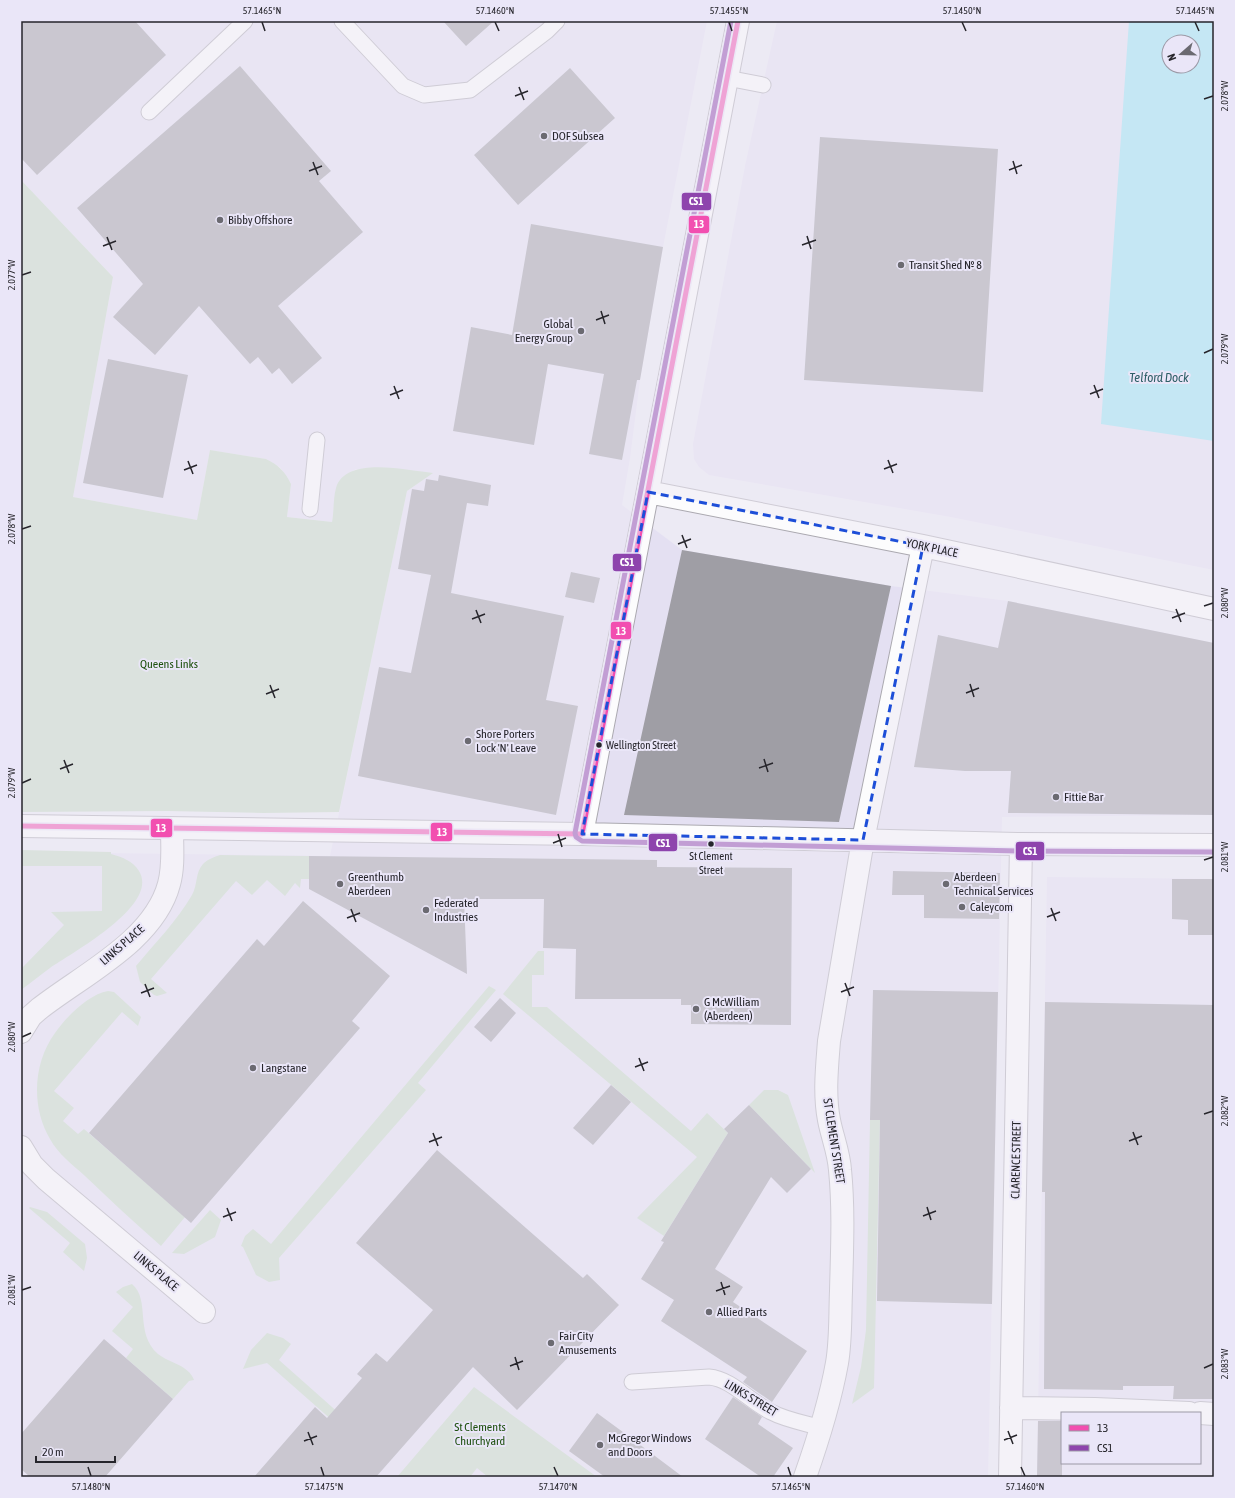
<svg xmlns="http://www.w3.org/2000/svg" width="1235" height="1498" viewBox="0 0 1235 1498" font-family="'Asap Condensed',sans-serif">
	<style>
		.built { fill: #e4e0f2; fill-rule: evenodd }
		.green { fill: #c5dac3 }
		.water { fill: #94e4f3; fill-rule: evenodd }
		.building { fill: #9f9ea5 }
		.lines { fill: none; stroke-linecap: round; stroke-linejoin: round }
		.service-casing { stroke: #aba9b0; stroke-width: 17 }
		.minor-casing { stroke: #aba9b0; stroke-width: 24 }
		.tertiary-casing { stroke: #aba9b0; stroke-width: 24 }
		.service { stroke: #fcfcfd; stroke-width: 15 }
		.minor { stroke: #fcfcfd; stroke-width: 22 }
		.tertiary { stroke: #fcfcfd; stroke-width: 22 }
		.bus-1-casing { stroke: #eae6f8; stroke-width: 8 }
		.bus-2-casing { stroke: #eae6f8; stroke-width: 8 }
		.bus-1 { stroke: #f24fb0; stroke-width: 5 }
		.bus-2 { stroke: #8e44ad; stroke-width: 5 }
		.marked { fill: none; stroke: #1d4ed8; stroke-width: 3; stroke-dasharray: 8 5; stroke-linejoin: round }
		.ticks { fill: none; stroke: #26252b; stroke-width: 1.5 }
		.poi-dot { fill: #6b6a71; stroke: #eae6f8; stroke-width: 1.5 }
		.bus-dot { fill: #26252b; stroke: #eae6f8; stroke-width: 1.5 }
		.labels { text-anchor: middle; dominant-baseline: central; stroke-width: 4; stroke-linejoin: round; paint-order: stroke }
		.bus-label { font-size: 11px; fill: #26252b; stroke: #eae6f8; text-anchor: start }
		.poi-label { font-size: 12px; fill: #26252b; stroke: #eae6f8; text-anchor: start }
		.street-label { font-size: 12px; fill: #26252b; stroke: #eae6f8 }
		.park-label { font-size: 12px; fill: #1d500e; stroke: #eae6f8 }
		.water-label { font-size: 13px; font-style: italic; fill: #2e5f67; stroke: #eae6f8 }
		.line-badge { stroke: #eae6f8; stroke-width: 1.5 }
		.badge-label { font-size: 11px; text-anchor: middle; font-weight: bold; fill: #fff }
		.neatline { fill: none; stroke: #26252b; stroke-width: 1.5 }
		.ticks-label { font-size: 10px; text-anchor: middle; fill: #26252b }
	</style>
	<rect width="100%" height="100%" fill="#eceaf4"/>
	<path class="built" d="M 21,21 L 707,21 L 663,247 L 640,380 L 630,458 L 622,505 L 682,550 L 891,586 L 1008,601 L 1214,643 L 1214,815 L 1002,817 L 988,1477 L 21,1477 L 21,852 L 330,856 L 407,491 L 432,473 L 382,468 L 356,469 L 349,473 L 336,489 L 332,522 L 287,517 L 291,483 L 280,467 L 266,459 L 210,450 L 197,520 L 73,497 L 113,277 L 21,180 Z
		M 777,21 L 1214,21 L 1214,570 L 951,517 L 709,475 L 699,467 L 694,459 L 693,444 L 745,166 ZM 1169,42 L 1193,42 L 1193,66 L 1169,66 Z
		M 1047,877 L 1214,879 L 1214,1477 L 1037,1477 ZM 1062,1413 L 1200,1413 L 1200,1463 L 1062,1463 Z"/>
	<path class="green" d="M 21,180 L 113,277 L 73,497 L 197,520 L 210,450 L 266,459 C 278,465 285,471 291,484 L 287,517 L 332,522 C 334,512 333,499 336,488 C 346,455 408,471 433,473 L 407,491 L 339,812 L 263,813 L 167,811 L 21,812 Z
		M 21,850 L 111,852 L 111,854 C 122,857 133,861 139,871 C 160,905 73,952 50,968 C 40,975 31,983 21,990 L 21,969 L 64,925 L 51,912 L 102,911 L 102,866 L 21,866 Z
		M 220,855 L 309,856 L 309,879 L 301,879 L 300,888 L 295,883 L 285,896 L 267,880 L 252,895 L 236,881 L 151,979 L 167,993 L 157,996 L 154,995 L 140,982 L 136,966 C 155,943 177,921 192,895 C 198,884 195,873 203,864 C 208,859 214,857 220,855 Z
		M 538,951 L 544,951 L 544,975 L 532,975 L 532,1007 L 547,1007 L 691,1131 L 707,1113 L 728,1133 L 664,1236 L 637,1218 L 697,1157 L 503,994 Z
		M 489,986 L 496,990 L 418,1083 L 426,1090 L 279,1258 L 280,1280 L 269,1282 L 256,1275 L 243,1247 L 241,1246 L 245,1236 L 253,1229 L 271,1244 Z
		M 108,991 L 114,992 L 139,1015 L 141,1017 L 138,1026 L 122,1012 L 54,1091 L 74,1108 L 63,1121 L 78,1134 L 84,1129 L 185,1217 L 161,1246 C 135,1223 110,1200 85,1176 C 73,1165 58,1154 50,1139 C 31,1107 33,1063 55,1033 C 66,1017 89,994 108,991 Z
		M 764,1090 L 778,1090 L 788,1095 L 815,1173 L 749,1105 Z
		M 870,1120 L 880,1120 L 874,1388 L 852,1404 L 861,1367 L 866,1330 Z
		M 30,1207 L 47,1212 L 85,1244 L 87,1258 L 84,1271 L 63,1252 L 70,1243 L 29,1208 Z
		M 210,1210 L 221,1220 L 215,1237 L 184,1254 L 172,1253 Z
		M 132,1284 C 151,1300 134,1333 158,1354 C 169,1363 189,1365 194,1380 L 189,1381 L 173,1399 L 126,1358 L 133,1349 L 112,1331 L 133,1307 L 116,1292 L 123,1287 Z
		M 267,1333 L 283,1338 L 291,1344 L 279,1360 L 341,1415 L 334,1422 L 267,1363 L 243,1369 L 251,1350 Z
		M 474,1387 L 597,1477 L 488,1477 L 477,1468 L 470,1477 L 397,1477 Z"/>
	<path class="water" d="M 1129,21 L 1214,21 L 1214,441 L 1101,424 ZM 1169,42 L 1193,42 L 1193,66 L 1169,66 Z"/>
	<path class="building" d="M 21,21 L 135,21 L 166,55 L 37,175 L 21,158 Z
		M 443,21 L 494,21 L 466,46 Z
		M 240,66 L 331,171 L 319,181 L 363,232 L 278,306 L 322,358 L 292,384 L 279,368 L 272,374 L 258,357 L 250,364 L 199,306 L 155,355 L 113,317 L 143,284 L 77,208 Z
		M 570,68 L 615,118 L 518,205 L 474,155 Z
		M 820,137 L 998,149 L 983,392 L 804,380 Z
		M 531,224 L 663,247 L 640,380 L 637,380 L 622,460 L 589,454 L 604,374 L 548,364 L 534,445 L 453,431 L 471,327 L 512,335 Z
		M 108,359 L 188,375 L 163,498 L 83,483 Z
		M 439,475 L 491,485 L 488,506 L 467,503 L 451,593 L 564,616 L 546,700 L 578,706 L 556,815 L 358,776 L 379,667 L 411,673 L 431,575 L 398,569 L 412,489 L 424,491 L 426,479 L 438,481 Z
		M 682,550 L 891,586 L 839,822 L 624,815 Z
		M 571,572 L 600,578 L 594,603 L 565,597 Z
		M 1008,601 L 1214,643 L 1214,815 L 1008,813 L 1011,771 L 965,771 L 914,767 L 938,635 L 998,648 Z
		M 309,856 L 657,860 L 657,867 L 792,868 L 791,1025 L 691,1024 L 691,1005 L 681,1005 L 681,999 L 575,999 L 576,949 L 543,948 L 544,899 L 464,899 L 467,974 L 309,889 Z
		M 893,871 L 1000,873 L 999,919 L 924,918 L 924,895 L 892,895 Z
		M 1172,879 L 1214,879 L 1214,935 L 1188,935 L 1188,920 L 1172,919 Z
		M 303,901 L 390,976 L 352,1021 L 360,1028 L 191,1223 L 89,1133 L 257,939 L 264,946 Z
		M 873,990 L 998,992 L 992,1304 L 877,1301 L 880,1120 L 870,1120 Z
		M 500,998 L 516,1013 L 491,1042 L 474,1027 Z
		M 1045,1002 L 1214,1005 L 1214,1399 L 1173,1399 L 1174,1386 L 1123,1386 L 1123,1390 L 1044,1389 L 1045,1192 L 1042,1192 Z
		M 611,1085 L 631,1102 L 593,1145 L 573,1128 Z
		M 749,1105 L 811,1169 L 787,1193 L 771,1177 L 715,1269 L 743,1287 L 733,1302 L 807,1351 L 772,1402 L 743,1382 L 747,1377 L 661,1321 L 674,1300 L 641,1279 L 664,1242 L 661,1241 L 728,1133 L 724,1129 Z
		M 437,1150 L 583,1278 L 587,1274 L 619,1305 L 517,1410 L 473,1367 L 376,1477 L 254,1477 L 315,1407 L 327,1418 L 362,1378 L 357,1374 L 376,1353 L 387,1362 L 433,1310 L 356,1243 Z
		M 104,1339 L 173,1399 L 105,1477 L 30,1477 L 21,1469 L 21,1434 Z
		M 733,1397 L 762,1417 L 758,1424 L 793,1448 L 773,1477 L 761,1477 L 705,1439 Z
		M 597,1413 L 631,1438 L 683,1477 L 605,1477 L 569,1451 Z
		M 1038,1421 L 1062,1421 L 1062,1477 L 1037,1477 Z"/>
	<g class="lines">
		<g class="service-casing">
			<path id="service" d="M 342,21 L 403,86 L 424,95 L 470,90 L 547,31 L 557,21
				M 727,78 L 763,85
				M 149,112 L 245,21
				M 310,509 L 317,440
				M 632,1382 L 709,1377 C 732,1379 750,1402 771,1412 C 786,1420 805,1423 822,1428"/>
		</g>
		<g class="minor-casing">
			<path id="minor" d="M 21,1032 L 31,1016 L 39,1009 C 82,975 154,941 169,884 C 174,866 172,847 172,829
				M 21,1147 L 32,1165 L 46,1179 L 204,1312
				M 1011,1408 L 1095,1409 L 1189,1413
				M 1200,1413 L 1214,1414
				M 1010,1477 L 1021,844"/>
		</g>
		<g class="tertiary-casing">
			<path id="tertiary" d="M 648,492 L 923,546 L 1214,609
				M 21,826 L 582,834 L 1021,844 L 1214,845
				M 582,834 L 738,21
				M 805,1477 C 818,1440 830,1402 837,1363 C 841,1340 840,1315 841,1291 C 842,1251 844,1210 840,1170 C 839,1153 832,1136 829,1120 C 824,1094 827,1067 829,1041 L 863,840 L 923,546"/>
		</g>
		<use href="#service" class="service"/>
		<use href="#minor" class="minor"/>
		<use href="#tertiary" class="tertiary"/>
		<g class="bus-1-casing">
			<path id="bus-1" d="M 21,826 L 582,834
				M 582,834 L 738,21"/>
		</g>
		<g class="bus-2-casing">
			<path id="bus-2" d="M 731,21 L 575,833 L 576,837 L 582,841 L 1021,851 L 1214,852"/>
		</g>
		<use href="#bus-1" class="bus-1"/>
		<use href="#bus-2" class="bus-2"/>
	</g>
	<path d="M0 0H1235V1498H0ZM 648,492 L 923,546 L 863,840 L 582,834 Z" fill="#eceaf4" fill-opacity=".55" fill-rule="evenodd"/>
	<path class="marked" d="M 648,492 L 923,546 L 863,840 L 582,834 Z"/>
	<path class="ticks" d="M 262,22 L 265,31M 495,22 L 499,31M 729,22 L 732,31M 962,22 L 966,31M 1195,22 L 1199,31M 519,87 L 524,100M 515,96 L 528,91M 1204,99 L 1213,96M 1013,161 L 1017,174M 313,162 L 318,175M 1009,170 L 1022,165M 309,171 L 322,166M 807,236 L 811,249M 107,237 L 112,250M 802,245 L 816,240M 103,246 L 116,241M 22,275 L 31,272M 601,311 L 605,324M 596,320 L 609,315M 1204,353 L 1213,349M 1094,385 L 1099,398M 394,386 L 399,399M 1090,394 L 1103,389M 390,395 L 403,390M 888,460 L 893,473M 188,461 L 193,474M 884,469 L 897,464M 184,470 L 197,465M 22,529 L 31,526M 682,535 L 687,548M 678,544 L 691,539M 1204,606 L 1213,603M 1176,609 L 1181,622M 476,610 L 481,623M 1172,618 L 1185,613M 472,619 L 485,614M 970,684 L 974,697M 270,685 L 275,698M 966,693 L 979,688M 266,694 L 279,689M 764,759 L 768,772M 64,760 L 69,773M 759,768 L 773,763M 60,769 L 73,764M 22,783 L 31,779M 558,834 L 562,847M 553,843 L 566,838M 1204,860 L 1213,857M 1051,908 L 1056,921M 351,909 L 356,922M 1047,917 L 1060,912M 347,918 L 360,913M 845,983 L 850,996M 145,984 L 150,997M 841,992 L 854,987M 141,993 L 154,988M 22,1037 L 31,1033M 639,1058 L 644,1071M 635,1067 L 648,1062M 1204,1114 L 1213,1111M 1133,1132 L 1138,1145M 433,1133 L 438,1146M 1129,1141 L 1142,1136M 429,1142 L 442,1137M 927,1207 L 931,1220M 227,1208 L 232,1221M 923,1216 L 936,1211M 223,1217 L 236,1212M 721,1282 L 725,1295M 22,1290 L 31,1287M 716,1291 L 730,1286M 515,1357 L 519,1370M 510,1366 L 523,1361M 1204,1368 L 1213,1364M 1008,1431 L 1013,1444M 308,1432 L 313,1445M 1004,1440 L 1017,1435M 304,1441 L 317,1436M 88,1467 L 91,1476M 321,1467 L 324,1476M 554,1467 L 558,1476M 788,1467 L 791,1476M 1021,1467 L 1025,1476"/>
	<g class="poi-dot">
		<circle cx="544" cy="136" r="4"/>
		<circle cx="220" cy="220" r="4"/>
		<circle cx="901" cy="265" r="4"/>
		<circle cx="581" cy="331" r="4"/>
		<circle cx="468" cy="741" r="4"/>
		<circle cx="1056" cy="797" r="4"/>
		<circle cx="340" cy="884" r="4"/>
		<circle cx="946" cy="884" r="4"/>
		<circle cx="962" cy="907" r="4"/>
		<circle cx="426" cy="910" r="4"/>
		<circle cx="696" cy="1009" r="4"/>
		<circle cx="253" cy="1068" r="4"/>
		<circle cx="709" cy="1312" r="4"/>
		<circle cx="551" cy="1343" r="4"/>
		<circle cx="600" cy="1445" r="4"/>
	</g>
	<g class="bus-dot">
		<circle cx="599" cy="745" r="3.5"/>
		<circle cx="711" cy="844" r="3.5"/>
	</g>
	<g class="labels">
		<g class="bus-label">
			<text x="606" y="745">Wellington Street</text>
			<text x="711" y="856" text-anchor="middle">St Clement<tspan x="711" dy="14">Street</tspan></text>
		</g>
		<g class="poi-label">
			<text x="552" y="136">DOF Subsea</text>
			<text x="228" y="220">Bibby Offshore</text>
			<text x="909" y="265">Transit Shed № 8</text>
			<text x="573" y="324" text-anchor="end">Global<tspan x="573" dy="14">Energy Group</tspan></text>
			<text x="476" y="734">Shore Porters<tspan x="476" dy="14">Lock 'N' Leave</tspan></text>
			<text x="1064" y="797">Fittie Bar</text>
			<text x="348" y="877">Greenthumb<tspan x="348" dy="14">Aberdeen</tspan></text>
			<text x="954" y="877">Aberdeen<tspan x="954" dy="14">Technical Services</tspan></text>
			<text x="434" y="903">Federated<tspan x="434" dy="14">Industries</tspan></text>
			<text x="970" y="907">Caleycom</text>
			<text x="704" y="1002">G McWilliam<tspan x="704" dy="14">(Aberdeen)</tspan></text>
			<text x="261" y="1068">Langstane</text>
			<text x="717" y="1312">Allied Parts</text>
			<text x="559" y="1336">Fair City<tspan x="559" dy="14">Amusements</tspan></text>
			<text x="608" y="1438">McGregor Windows<tspan x="608" dy="14">and Doors</tspan></text>
		</g>
		<g class="street-label">
			<text transform="translate(932 548) rotate(12)">YORK PLACE</text>
			<text transform="translate(122 945) rotate(-41)">LINKS PLACE</text>
			<text transform="translate(834 1141) rotate(81)">ST CLEMENT STREET</text>
			<text transform="translate(1016 1160) rotate(-89)">CLARENCE STREET</text>
			<text transform="translate(156 1271) rotate(40)">LINKS PLACE</text>
			<text transform="translate(751 1398) rotate(31)">LINKS STREET</text>
		</g>
		<g class="park-label">
			<text x="169" y="664">Queens Links</text>
			<text x="480" y="1427">St Clements<tspan x="480" dy="14">Churchyard</tspan></text>
		</g>
		<g class="water-label">
			<text x="1159" y="377">Telford Dock</text>
		</g>
	</g>
	<g class="line-badge">
		<rect x="681" y="192" width="31" height="19" rx="4" fill="#8e44ad"/>
		<rect x="688" y="215" width="22" height="19" rx="4" fill="#f24fb0"/>
		<rect x="612" y="553" width="30" height="19" rx="4" fill="#8e44ad"/>
		<rect x="610" y="621" width="22" height="19" rx="4" fill="#f24fb0"/>
		<rect x="150" y="818" width="23" height="20" rx="4" fill="#f24fb0"/>
		<rect x="430" y="822" width="23" height="20" rx="4" fill="#f24fb0"/>
		<rect x="648" y="833" width="30" height="19" rx="4" fill="#8e44ad"/>
		<rect x="1015" y="841" width="30" height="20" rx="4" fill="#8e44ad"/>
	</g>
	<g class="badge-label">
		<text x="696" y="205">CS1</text>
		<text x="699" y="228">13</text>
		<text x="627" y="566">CS1</text>
		<text x="621" y="635">13</text>
		<text x="161" y="832">13</text>
		<text x="442" y="836">13</text>
		<text x="663" y="847">CS1</text>
		<text x="1030" y="855">CS1</text>
	</g>
	<rect width="1235" height="1498" fill="none" stroke="#eae6f8" stroke-width="44"/>
	<rect x="1061" y="1412" width="140" height="52" fill="#eae6f8" stroke="#9c99a6"/>
	<rect x="1069" y="1425" width="20" height="6" fill="#f24fb0" stroke="#9c99a6"/>
	<text x="1097" y="1432" font-size="12" fill="#26252b">13</text>
	<rect x="1069" y="1445" width="20" height="6" fill="#8e44ad" stroke="#9c99a6"/>
	<text x="1097" y="1452" font-size="12" fill="#26252b">CS1</text>
	<g transform="translate(1181 54) rotate(250)"><circle r="19" fill="#eae6f8" stroke="#9c99a6"/>
	<path d="M0-3L7 15L0 10L-7 15Z" fill="#6b6a71"/>
	<text y="-6" font-size="11" font-weight="bold" text-anchor="middle" fill="#26252b">N</text>
	</g>
	<path d="M36 1456v6h79v-6" fill="none" stroke="#26252b" stroke-width="2"/>
	<text x="42" y="1456" font-size="12" fill="#26252b" stroke="#eae6f8" stroke-width="3" paint-order="stroke">20 m</text>
	<rect x="22" y="22" width="1191" height="1454" class="neatline"/>
	<g class="ticks-label">
		<text x="262" y="14">57.1465°N</text>
		<text x="495" y="14">57.1460°N</text>
		<text x="729" y="14">57.1455°N</text>
		<text x="962" y="14">57.1450°N</text>
		<text x="1195" y="14">57.1445°N</text>
		<text transform="translate(1224 96) rotate(-90)" y="4">2.078°W</text>
		<text transform="translate(11 275) rotate(-90)" y="4">2.077°W</text>
		<text transform="translate(1224 349) rotate(-90)" y="4">2.079°W</text>
		<text transform="translate(11 529) rotate(-90)" y="4">2.078°W</text>
		<text transform="translate(1224 603) rotate(-90)" y="4">2.080°W</text>
		<text transform="translate(11 783) rotate(-90)" y="4">2.079°W</text>
		<text transform="translate(1224 857) rotate(-90)" y="4">2.081°W</text>
		<text transform="translate(11 1037) rotate(-90)" y="4">2.080°W</text>
		<text transform="translate(1224 1111) rotate(-90)" y="4">2.082°W</text>
		<text transform="translate(11 1290) rotate(-90)" y="4">2.081°W</text>
		<text transform="translate(1224 1364) rotate(-90)" y="4">2.083°W</text>
		<text x="91" y="1490">57.1480°N</text>
		<text x="324" y="1490">57.1475°N</text>
		<text x="558" y="1490">57.1470°N</text>
		<text x="791" y="1490">57.1465°N</text>
		<text x="1025" y="1490">57.1460°N</text>
	</g>
</svg>
